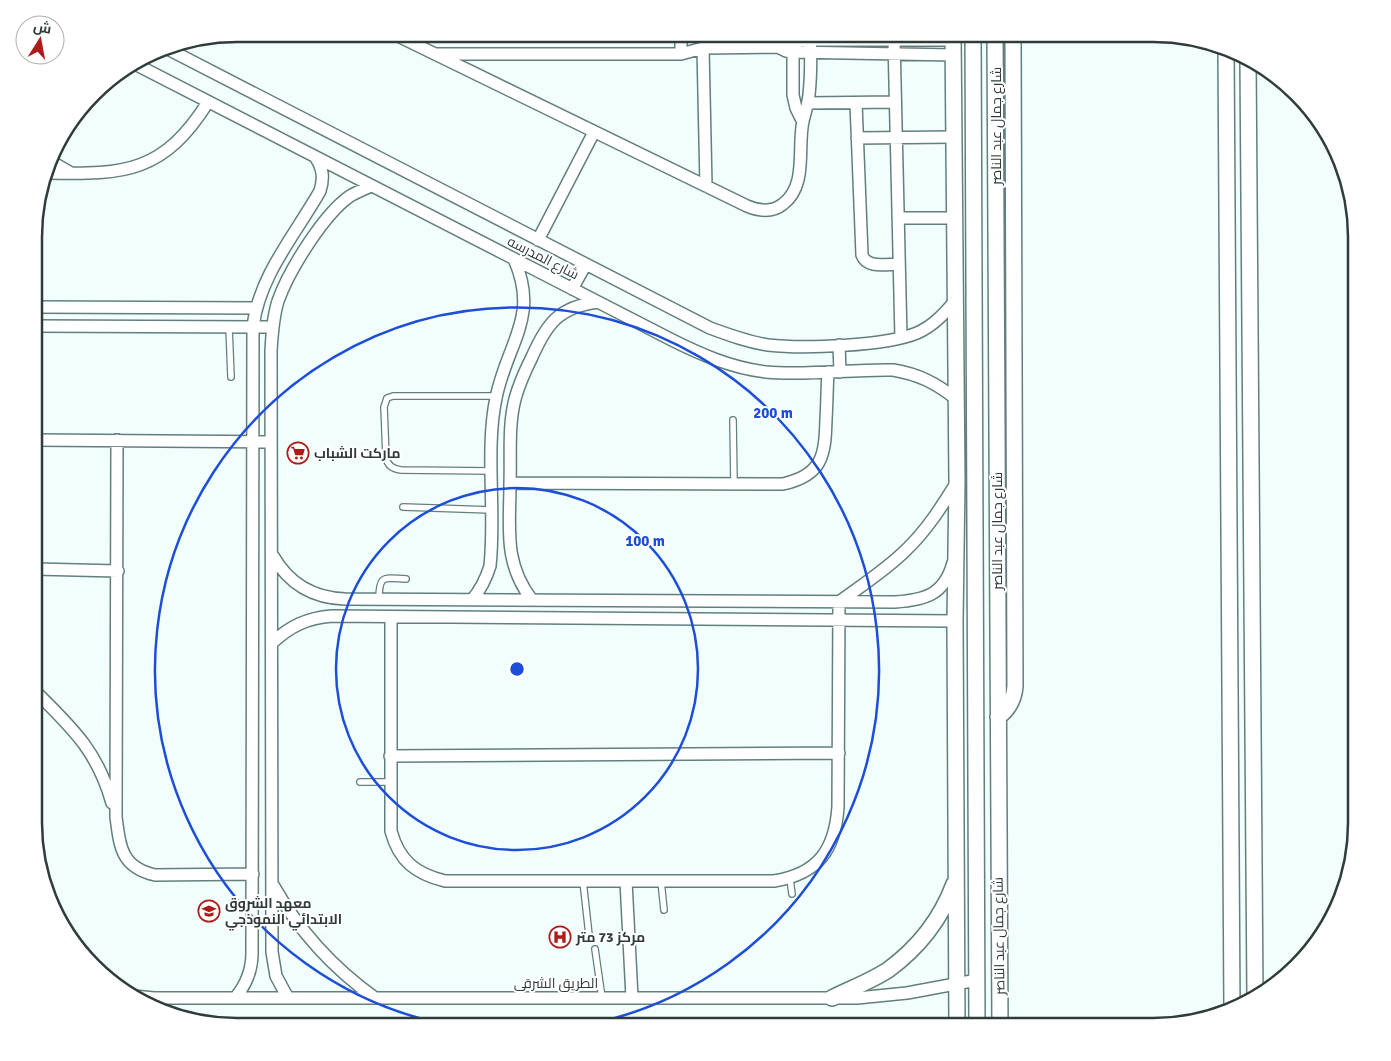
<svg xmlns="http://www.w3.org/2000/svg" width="1391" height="1061" viewBox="0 0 1391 1061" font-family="Signika,Cairo,sans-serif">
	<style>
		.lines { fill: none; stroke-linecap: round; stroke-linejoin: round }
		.lane-casing { stroke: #627f7d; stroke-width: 8 }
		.street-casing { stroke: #627f7d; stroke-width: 14 }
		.secondary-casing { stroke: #627f7d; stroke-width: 18 }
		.lane { stroke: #fff; stroke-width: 5.5 }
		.street { stroke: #fff; stroke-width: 11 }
		.secondary { stroke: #fff; stroke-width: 15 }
		.ring { fill: none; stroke: #1d4ed8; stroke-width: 2.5 }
		.labels { text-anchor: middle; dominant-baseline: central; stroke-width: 4; stroke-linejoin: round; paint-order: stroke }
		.street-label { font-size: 14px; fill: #2f3c3b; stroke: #fff }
		.poi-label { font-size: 14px; font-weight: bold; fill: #2f3c3b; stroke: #fff; text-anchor: start }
		.rim { fill: none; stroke: #2f3c3b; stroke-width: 2.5 }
		.centre { fill: #1d4ed8; stroke: #fff; stroke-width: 2.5 }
		.ring-label { font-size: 15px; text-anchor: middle; font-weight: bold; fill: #1d4ed8; stroke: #fff; stroke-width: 4; stroke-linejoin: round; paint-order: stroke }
	</style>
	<rect width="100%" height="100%" fill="#f1fefc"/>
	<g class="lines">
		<g class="lane-casing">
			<path id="lane" d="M 229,327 L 231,377
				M 733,420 L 734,484
				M 492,471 L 401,470 C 392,469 387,465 386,457 L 384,407 L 387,398 L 393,396 L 496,396
				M 403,507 L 492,510
				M 379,599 C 379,574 384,578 406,579
				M 360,782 L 390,782
				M 790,879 L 792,894
				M 583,881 L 589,935
				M 661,881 L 664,910
				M 595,949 L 602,998"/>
		</g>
		<g class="street-casing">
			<path id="street" d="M 394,34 L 747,206 C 759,211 772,213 783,204 C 808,185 797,148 803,121 C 805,113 808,104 809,95 C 811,76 811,54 810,34
				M 681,34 L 681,54
				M 894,40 L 901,338
				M 793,45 L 793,95 L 796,108 L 803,122
				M 778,47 L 786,51 L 792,52 L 954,55
				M 166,48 L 710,328 C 729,335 748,342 768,345 C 803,349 886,346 917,333 C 933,326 944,314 955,301
				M 703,48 L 706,186
				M 437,54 L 681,54 L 703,48 L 778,47 L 793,42 L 810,40 L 953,40
				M 137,65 L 672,340 C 702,355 732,368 766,372 C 808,376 851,369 893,370 C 918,374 936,383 956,399
				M 808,103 L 895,102
				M 856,103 L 862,255 C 867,269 886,264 899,264
				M 857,138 L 954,137
				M 52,162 L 71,173
				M 48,173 C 126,175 164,172 208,102
				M 898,218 L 955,218
				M 538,240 L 594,132
				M 572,289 L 586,264
				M 35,307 L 256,308
				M 35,326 L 272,327
				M 839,345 L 840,372
				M 35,440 L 271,442
				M 117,440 L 116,817 C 120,847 121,867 155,875 L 253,874
				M 510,483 L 783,484 C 823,475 825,455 826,419 C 827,403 827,388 828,372
				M 273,556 C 289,584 313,598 345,599 L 895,602 C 925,600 944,595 953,563
				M 35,569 L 118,571
				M 472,600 C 481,589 486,579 490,566 C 496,511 485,450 496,398 C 507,343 540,317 514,259
				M 532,600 C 503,562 510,528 510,483 C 511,455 508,426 515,399 C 519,384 525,371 532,357 C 547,323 559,307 598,302
				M 391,617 L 391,831 C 399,861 416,874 445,881 L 774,881 C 818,874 835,850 838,807 L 839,602 C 862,585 886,570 906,550 C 927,530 942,506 957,482
				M 272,643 C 290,626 307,618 332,616 L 955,621
				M 35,691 C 72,728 97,750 112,803
				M 390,756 L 839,753
				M 626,881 L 632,998
				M 273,885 C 299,931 333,968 375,998
				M 134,996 L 154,998 L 857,998 L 907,993 L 977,980
				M 235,998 C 247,984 252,970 252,953 L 253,327 C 259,276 295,235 320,191 C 324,178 323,169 316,158
				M 288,998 L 276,976 L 272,952 L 271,351 C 272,334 273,317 278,301 C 289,270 324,214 350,196 C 357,192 364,189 371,186"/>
		</g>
		<g class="secondary-casing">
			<path id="secondary" d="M 953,34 L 957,482 L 955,621 L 957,1027
				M 973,34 L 977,1027
				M 995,34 L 1000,1027
				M 1226,48 L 1232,1009
				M 1248,60 L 1255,997
				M 998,717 C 1009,709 1014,700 1015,686 L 1013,34
				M 832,998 C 850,989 871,981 888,970 C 918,948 941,919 954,884"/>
		</g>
		<use href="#lane" class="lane"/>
		<use href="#street" class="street"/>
		<use href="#secondary" class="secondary"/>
	</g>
	<g class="ring">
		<circle cx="517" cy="669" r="181"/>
		<path d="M460 1027A362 362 0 1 1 574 1027"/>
	</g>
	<defs>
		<g id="supermarket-ring" transform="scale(1.125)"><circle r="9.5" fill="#fff" stroke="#ad1c19" stroke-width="1.5"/><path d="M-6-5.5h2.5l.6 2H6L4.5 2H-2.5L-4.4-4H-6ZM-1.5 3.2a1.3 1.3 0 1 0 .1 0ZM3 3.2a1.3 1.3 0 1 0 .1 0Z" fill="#ad1c19"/></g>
		<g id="school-ring" transform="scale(1.125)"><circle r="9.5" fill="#fff" stroke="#ad1c19" stroke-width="1.5"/><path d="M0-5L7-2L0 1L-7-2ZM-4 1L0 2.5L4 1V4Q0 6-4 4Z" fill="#ad1c19"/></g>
		<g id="hospital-ring" transform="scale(1.125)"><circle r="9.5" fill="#fff" stroke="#ad1c19" stroke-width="1.5"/><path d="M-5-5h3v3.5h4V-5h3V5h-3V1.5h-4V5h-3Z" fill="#ad1c19"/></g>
	</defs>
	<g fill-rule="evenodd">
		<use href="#supermarket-ring" x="298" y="453"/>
		<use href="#school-ring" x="209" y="911"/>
		<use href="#hospital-ring" x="560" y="937"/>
	</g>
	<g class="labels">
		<g class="street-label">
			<text transform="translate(996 126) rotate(-90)">شارع جمال عبد الناصر</text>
			<text transform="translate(543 258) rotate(27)">شارع المدرسه</text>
			<text transform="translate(997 531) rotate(-90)">شارع جمال عبد الناصر</text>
			<text transform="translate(999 936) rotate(-91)">شارع جمال عبد الناصر</text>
			<text x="556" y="983">الطريق الشرقى</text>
		</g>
		<g class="poi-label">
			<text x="314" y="453">ماركت الشباب</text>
			<text x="225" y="903">معهد الشروق<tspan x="225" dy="16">الابتدائي النموذجي</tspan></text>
			<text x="576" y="937">مركز 73 متر</text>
		</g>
	</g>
	<path d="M0 0H1391V1061H0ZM237 42H1153A195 195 0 0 1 1348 237V823A195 195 0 0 1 1153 1018H237A195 195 0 0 1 42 823V237A195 195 0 0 1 237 42Z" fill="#fff" fill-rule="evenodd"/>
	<path class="rim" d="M237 42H1153A195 195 0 0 1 1348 237V823A195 195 0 0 1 1153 1018H237A195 195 0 0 1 42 823V237A195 195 0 0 1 237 42Z"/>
	<circle cx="517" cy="669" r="8" class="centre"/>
	<g class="ring-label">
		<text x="773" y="418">200 m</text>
		<text x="645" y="546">100 m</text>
	</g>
	<g transform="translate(40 40) rotate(11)"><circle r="24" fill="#ffffff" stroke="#acb1b1"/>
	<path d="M0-4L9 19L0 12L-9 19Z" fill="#ad1c19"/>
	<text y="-8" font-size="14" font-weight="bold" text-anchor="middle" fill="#2f3c3b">ش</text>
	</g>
</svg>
